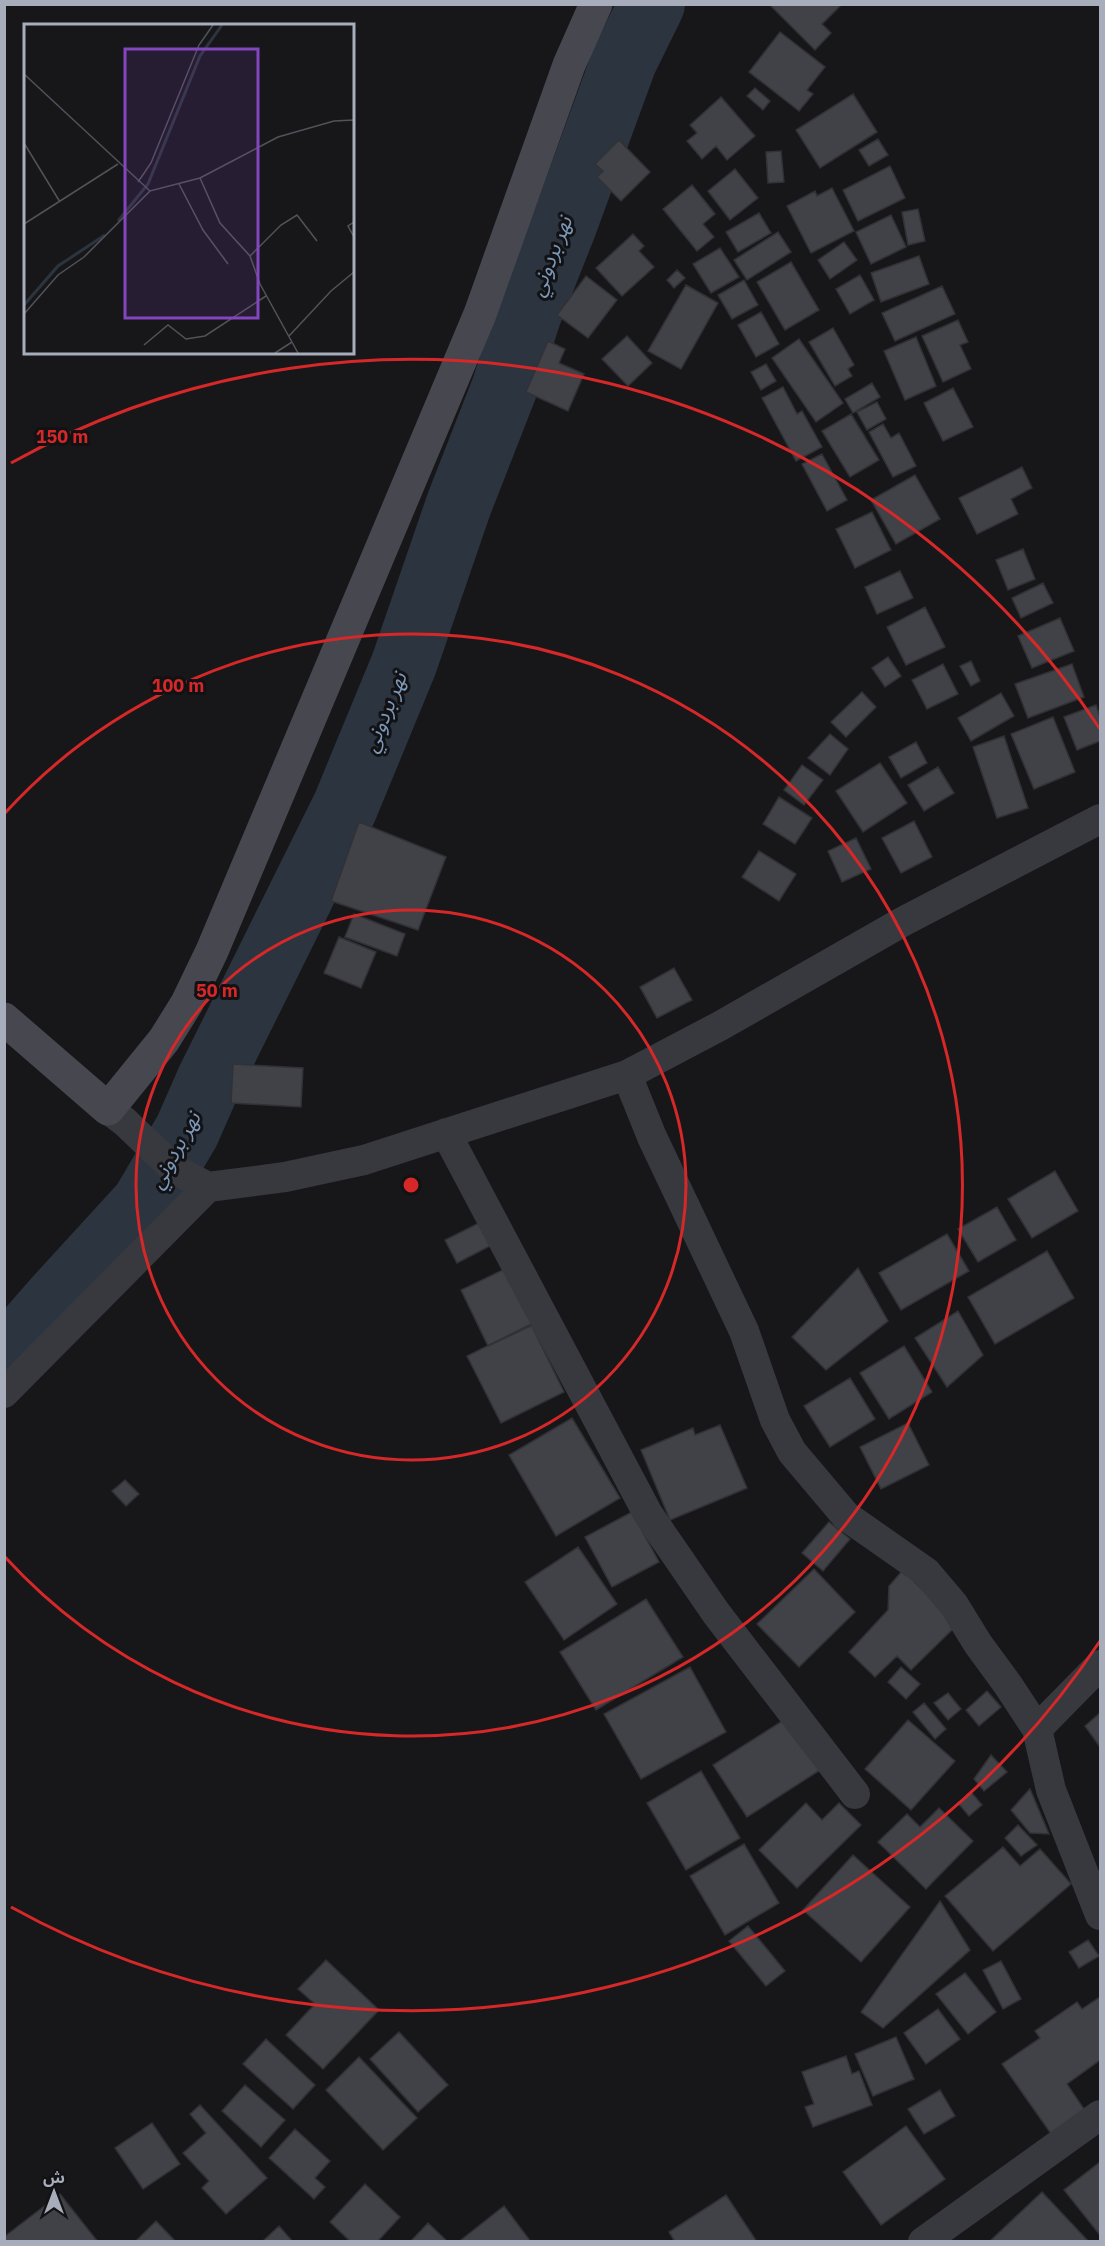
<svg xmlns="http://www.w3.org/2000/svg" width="1105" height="2246" viewBox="0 0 1105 2246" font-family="'IBM Plex Sans','Noto Sans Arabic',sans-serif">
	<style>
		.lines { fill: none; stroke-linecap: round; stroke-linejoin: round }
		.river { stroke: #2c353f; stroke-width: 66 }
		.building { fill: #414247; stroke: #313136; stroke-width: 1.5 }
		.street { stroke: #38393f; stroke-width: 30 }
		.secondary { stroke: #46474f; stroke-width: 33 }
		.ring { fill: none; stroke: #d62828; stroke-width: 3 }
		.labels { text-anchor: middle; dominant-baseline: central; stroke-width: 6; stroke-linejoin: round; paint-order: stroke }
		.water-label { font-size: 21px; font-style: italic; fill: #7c98b9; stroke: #121215 }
		.inset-river { fill: none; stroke: #2c353f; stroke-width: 3 }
		.inset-road { fill: none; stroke: #51535a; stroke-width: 1.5 }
		.view { fill: #8446be; fill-opacity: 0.15; stroke: #8446be; stroke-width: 3 }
		.inset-edge { fill: none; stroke: #a8adbb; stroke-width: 3 }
		.centre { fill: #d62828; stroke: #121215; stroke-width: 3 }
		.ring-label { font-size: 18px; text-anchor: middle; font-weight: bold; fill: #d62828; stroke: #121215; stroke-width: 6; stroke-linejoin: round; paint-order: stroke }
	</style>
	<rect width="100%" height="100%" fill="#17171a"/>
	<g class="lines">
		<path class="river" d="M 4,1360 L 58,1298 L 144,1204 L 187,1131 L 209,1081 L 345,807 L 404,664 L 459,504 L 504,389 L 529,313 L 564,225 L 624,61 L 652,4"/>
	</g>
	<path class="building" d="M 769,4 L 838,4 L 840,6 L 822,24 L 831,33 L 815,50 Z
		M 780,32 L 825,67 L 807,90 L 813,94 L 799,111 L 749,72 Z
		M 755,88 L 770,101 L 763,110 L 747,96 Z
		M 853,94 L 877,132 L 820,168 L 796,130 Z
		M 721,97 L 755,136 L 727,160 L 716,146 L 702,159 L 687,141 L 697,133 L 690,125 Z
		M 878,139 L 888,155 L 869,166 L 859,150 Z
		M 619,140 L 650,172 L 621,201 L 597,177 L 603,171 L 595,164 Z
		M 781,151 L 784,182 L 768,183 L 766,152 Z
		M 890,166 L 905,198 L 858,221 L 843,190 Z
		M 735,169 L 758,198 L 730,220 L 708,191 Z
		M 692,185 L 715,214 L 703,224 L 714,237 L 697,251 L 663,209 Z
		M 832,188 L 854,231 L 811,253 L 787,206 L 815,191 L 817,196 Z
		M 918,209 L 925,241 L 908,245 L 902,212 Z
		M 759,213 L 771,233 L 738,252 L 726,232 Z
		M 891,215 L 906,247 L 871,264 L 856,232 Z
		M 778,232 L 791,252 L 747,280 L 734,260 Z
		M 633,234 L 644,246 L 639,251 L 654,267 L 622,296 L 596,268 Z
		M 844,242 L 857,260 L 830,279 L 818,260 Z
		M 720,248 L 739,277 L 711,293 L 693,264 Z
		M 919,256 L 929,284 L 881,302 L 871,273 Z
		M 791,262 L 819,310 L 785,330 L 757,282 Z
		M 677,270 L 685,278 L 674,288 L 667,280 Z
		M 860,275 L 874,300 L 850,314 L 836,289 Z
		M 586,276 L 617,300 L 588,338 L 557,315 Z
		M 744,280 L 758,305 L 732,319 L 718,295 Z
		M 686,285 L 718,303 L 681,369 L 648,351 Z
		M 942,286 L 955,314 L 895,341 L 882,313 Z
		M 761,312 L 779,344 L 756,357 L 738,325 Z
		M 958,320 L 968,342 L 960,345 L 971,369 L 943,382 L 922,336 Z
		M 833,328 L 854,365 L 848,369 L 852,376 L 835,386 L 809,342 Z
		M 627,336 L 652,363 L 628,386 L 602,359 Z
		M 916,337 L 936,386 L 905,400 L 884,351 Z
		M 799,339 L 843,403 L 816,422 L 772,358 Z
		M 548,341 L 565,349 L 559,363 L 584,374 L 568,411 L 526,392 Z
		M 766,364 L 776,381 L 761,390 L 751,372 Z
		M 872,383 L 880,397 L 853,413 L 845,399 Z
		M 783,387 L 797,414 L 802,411 L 822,447 L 796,461 L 762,398 Z
		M 953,388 L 973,427 L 943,441 L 924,403 Z
		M 877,402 L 886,419 L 867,430 L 857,412 Z
		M 851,414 L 879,460 L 850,477 L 822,431 Z
		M 883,424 L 891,438 L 899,433 L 916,466 L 893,477 L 869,432 Z
		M 822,454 L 847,500 L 827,511 L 802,464 Z
		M 1022,467 L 1032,488 L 1011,499 L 1018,514 L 977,534 L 959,498 Z
		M 915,475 L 940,519 L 896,544 L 871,500 Z
		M 872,512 L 891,550 L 855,568 L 836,529 Z
		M 1023,549 L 1035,579 L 1008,590 L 996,560 Z
		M 900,571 L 913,598 L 877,614 L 865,587 Z
		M 1043,583 L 1053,603 L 1021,618 L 1012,598 Z
		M 925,607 L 945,647 L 906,665 L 887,627 Z
		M 1060,618 L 1074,651 L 1032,668 L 1018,636 Z
		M 888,657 L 901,676 L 885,687 L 872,668 Z
		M 971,661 L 980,681 L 971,686 L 960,666 Z
		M 943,664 L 958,694 L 927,709 L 912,680 Z
		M 1072,664 L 1084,697 L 1028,718 L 1015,684 Z
		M 862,692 L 876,707 L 846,737 L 831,722 Z
		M 1001,693 L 1014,716 L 971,741 L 958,718 Z
		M 1096,705 L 1100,717 L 1100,741 L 1077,750 L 1064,717 Z
		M 1053,717 L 1075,772 L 1034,789 L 1011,734 Z
		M 830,734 L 848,749 L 830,775 L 808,758 Z
		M 1004,736 L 1028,808 L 997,818 L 973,747 Z
		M 916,742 L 927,763 L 901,778 L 889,757 Z
		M 880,763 L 907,803 L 863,832 L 836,791 Z
		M 802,765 L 823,780 L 804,805 L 784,790 Z
		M 938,767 L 954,793 L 924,811 L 908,785 Z
		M 779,797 L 812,818 L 795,844 L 763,824 Z
		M 914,821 L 932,857 L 901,873 L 882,838 Z
		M 359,822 L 446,857 L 418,930 L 331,901 Z
		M 856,838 L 871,869 L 842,882 L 828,851 Z
		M 759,851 L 796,874 L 779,901 L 742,877 Z
		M 354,914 L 405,934 L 397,956 L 345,937 Z
		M 339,937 L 376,952 L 361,988 L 324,973 Z
		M 674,968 L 692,1000 L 657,1018 L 640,987 Z
		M 233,1064 L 303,1068 L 301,1107 L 231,1103 Z
		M 1055,1171 L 1078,1211 L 1032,1238 L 1008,1199 Z
		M 997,1207 L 1016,1240 L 978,1262 L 958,1229 Z
		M 479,1223 L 490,1246 L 457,1263 L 445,1240 Z
		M 947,1234 L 969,1271 L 901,1310 L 879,1273 Z
		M 1047,1251 L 1074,1298 L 995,1344 L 968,1297 Z
		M 507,1268 L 535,1324 L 488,1346 L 461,1290 Z
		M 858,1268 L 888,1321 L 826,1370 L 792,1337 Z
		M 958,1311 L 983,1355 L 947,1387 L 915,1338 Z
		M 531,1324 L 564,1392 L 501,1423 L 467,1356 Z
		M 904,1346 L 932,1392 L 889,1419 L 860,1373 Z
		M 850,1378 L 875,1419 L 830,1447 L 804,1406 Z
		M 572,1418 L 620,1498 L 556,1536 L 509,1455 Z
		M 908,1423 L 929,1465 L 881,1489 L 860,1447 Z
		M 720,1425 L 747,1488 L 670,1520 L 641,1450 L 693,1428 L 695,1435 Z
		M 125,1480 L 139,1494 L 126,1506 L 112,1491 Z
		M 632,1512 L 659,1562 L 612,1587 L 585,1537 Z
		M 829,1522 L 850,1539 L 823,1571 L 802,1553 Z
		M 578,1547 L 617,1604 L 564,1640 L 525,1582 Z
		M 814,1569 L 855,1612 L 799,1667 L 757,1624 Z
		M 903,1570 L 957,1625 L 911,1670 L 897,1656 L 875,1677 L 849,1652 L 888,1610 L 889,1586 Z
		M 646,1599 L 683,1657 L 596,1710 L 560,1652 Z
		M 690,1667 L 726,1732 L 641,1779 L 604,1714 Z
		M 901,1667 L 920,1684 L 906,1699 L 888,1682 Z
		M 987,1691 L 1001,1707 L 979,1726 L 966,1710 Z
		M 948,1693 L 961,1709 L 948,1720 L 934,1703 Z
		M 924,1703 L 946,1729 L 935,1739 L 913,1712 Z
		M 1100,1713 L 1100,1747 L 1085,1726 Z
		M 787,1718 L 820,1770 L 747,1817 L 713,1765 Z
		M 908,1720 L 955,1761 L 911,1810 L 865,1769 Z
		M 991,1755 L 1007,1772 L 984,1791 L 974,1779 Z
		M 701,1771 L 740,1838 L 686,1870 L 647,1803 Z
		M 1030,1789 L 1049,1834 L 1030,1833 L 1011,1810 Z
		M 971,1792 L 982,1805 L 969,1816 L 958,1803 Z
		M 806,1803 L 822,1820 L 839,1803 L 861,1825 L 797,1888 L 759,1850 Z
		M 939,1808 L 973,1841 L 926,1889 L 878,1842 L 907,1814 L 920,1827 Z
		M 1018,1825 L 1037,1845 L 1021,1856 L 1005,1838 Z
		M 744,1844 L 779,1903 L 725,1935 L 690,1876 Z
		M 1003,1847 L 1020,1866 L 1040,1849 L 1071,1884 L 993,1951 L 945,1896 Z
		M 853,1855 L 910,1907 L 861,1962 L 803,1910 Z
		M 940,1901 L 970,1950 L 883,2028 L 861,2012 Z
		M 748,1926 L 785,1971 L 766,1986 L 729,1941 Z
		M 1088,1940 L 1099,1956 L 1079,1968 L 1069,1952 Z
		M 326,1960 L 379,2010 L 323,2069 L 286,2035 L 315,2004 L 298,1989 Z
		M 1001,1961 L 1021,1999 L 1003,2009 L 983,1970 Z
		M 965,1973 L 996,2012 L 968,2034 L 936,1994 Z
		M 1100,1997 L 1100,2060 L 1067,2084 L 1088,2115 L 1054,2138 L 1002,2064 L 1040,2038 L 1035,2031 L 1077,2002 L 1082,2009 Z
		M 938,2009 L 960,2039 L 926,2064 L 904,2033 Z
		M 399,2032 L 448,2085 L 418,2112 L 370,2059 Z
		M 896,2037 L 914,2079 L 873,2096 L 855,2054 Z
		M 266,2039 L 315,2085 L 293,2109 L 243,2064 Z
		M 846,2056 L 852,2074 L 859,2071 L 872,2105 L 813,2127 L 805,2107 L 814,2104 L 802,2072 Z
		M 359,2057 L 417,2118 L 383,2150 L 326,2090 Z
		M 245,2085 L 285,2120 L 261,2147 L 222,2111 Z
		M 940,2090 L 955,2116 L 924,2134 L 908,2109 Z
		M 200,2105 L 267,2178 L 226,2214 L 202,2188 L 209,2181 L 183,2153 L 206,2133 L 190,2114 Z
		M 152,2123 L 180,2164 L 143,2189 L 115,2148 Z
		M 906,2126 L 945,2179 L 881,2225 L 843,2172 Z
		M 295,2129 L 330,2161 L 315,2178 L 325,2187 L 314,2199 L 269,2158 Z
		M 1100,2162 L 1100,2235 L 1064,2190 Z
		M 365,2184 L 400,2217 L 377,2242 L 351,2242 L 330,2222 Z
		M 1042,2192 L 1089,2242 L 989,2242 Z
		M 60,2194 L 98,2242 L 6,2242 L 4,2237 Z
		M 726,2195 L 757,2242 L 675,2242 L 669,2232 Z
		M 504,2206 L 531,2242 L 462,2242 L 461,2240 Z
		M 156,2221 L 176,2242 L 135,2242 Z
		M 428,2223 L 448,2242 L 410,2242 Z
		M 279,2226 L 293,2242 L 262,2242 Z"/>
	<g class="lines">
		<path class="street" d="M 627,1075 L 652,1137 L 744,1331 L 775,1420 L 792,1452 L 846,1516 L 926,1572 L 954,1605 L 978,1644 L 1008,1685 L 1037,1729 L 1051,1790 L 1100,1915
			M 108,1109 L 125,1122 L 174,1169 L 208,1187 L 285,1177 L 364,1160 L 627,1075 L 720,1026 L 904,921 L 1100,819
			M 446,1133 L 648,1514 L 716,1613 L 855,1794
			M 4,1393 L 208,1187
			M 1037,1729 L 1100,1665
			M 923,2242 L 1100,2115"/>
		<path class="secondary" d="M 4,1019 L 108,1109 L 164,1040 L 187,1003 L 212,951 L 480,314 L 569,65 L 596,4"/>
	</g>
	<g class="ring">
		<circle cx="411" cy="1185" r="275"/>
		<path d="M5 813A551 551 0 1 1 5 1557"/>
		<path d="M1100 1641A826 826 0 0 1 11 1907M11 463A826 826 0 0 1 1100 729"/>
	</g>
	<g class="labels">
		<g class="water-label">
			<text transform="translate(550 256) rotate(-69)">نهر بردوني</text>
			<text transform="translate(384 712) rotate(-68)">نهر بردوني</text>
			<text transform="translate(174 1150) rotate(-61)">نهر بردوني</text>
		</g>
	</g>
	<g transform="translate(24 24)">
		<rect width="330" height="330" fill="#17171a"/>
		<path class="inset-river" d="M 94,197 L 124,160 L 176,32 L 198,1M 0,281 L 34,242 L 81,211"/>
		<path class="inset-road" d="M 0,50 L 126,167 L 176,154 L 254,113 L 310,97 L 330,96M 0,119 L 36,178M 176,154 L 196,199 L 226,232 L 236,260 L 274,329M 114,158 L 127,139 L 175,21 L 189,1M 155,160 L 179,206 L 204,240M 330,198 L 324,202 L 330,213M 0,200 L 94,140M 226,232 L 257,201 L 273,191 L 293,217M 0,290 L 34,251 L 60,233 L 126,167M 265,312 L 307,267 L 330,248M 120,321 L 144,301 L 162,315 L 181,312 L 242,272M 251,329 L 268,318"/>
		<path class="view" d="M 101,25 L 234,25 L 234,294 L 101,294 Z"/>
		<rect width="330" height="330" class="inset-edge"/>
	</g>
	<circle cx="411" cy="1185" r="9" class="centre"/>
	<g class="ring-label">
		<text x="62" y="443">150 m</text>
		<text x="178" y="692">100 m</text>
		<text x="217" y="997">50 m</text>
	</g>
	<rect width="1105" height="2246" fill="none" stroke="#a8adbb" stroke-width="12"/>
	<g transform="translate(54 2192)" stroke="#121215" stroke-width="4.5" paint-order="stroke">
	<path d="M0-4.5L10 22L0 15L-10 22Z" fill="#a8adbb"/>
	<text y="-9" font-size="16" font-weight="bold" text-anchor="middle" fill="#a8adbb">ش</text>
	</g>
</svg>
